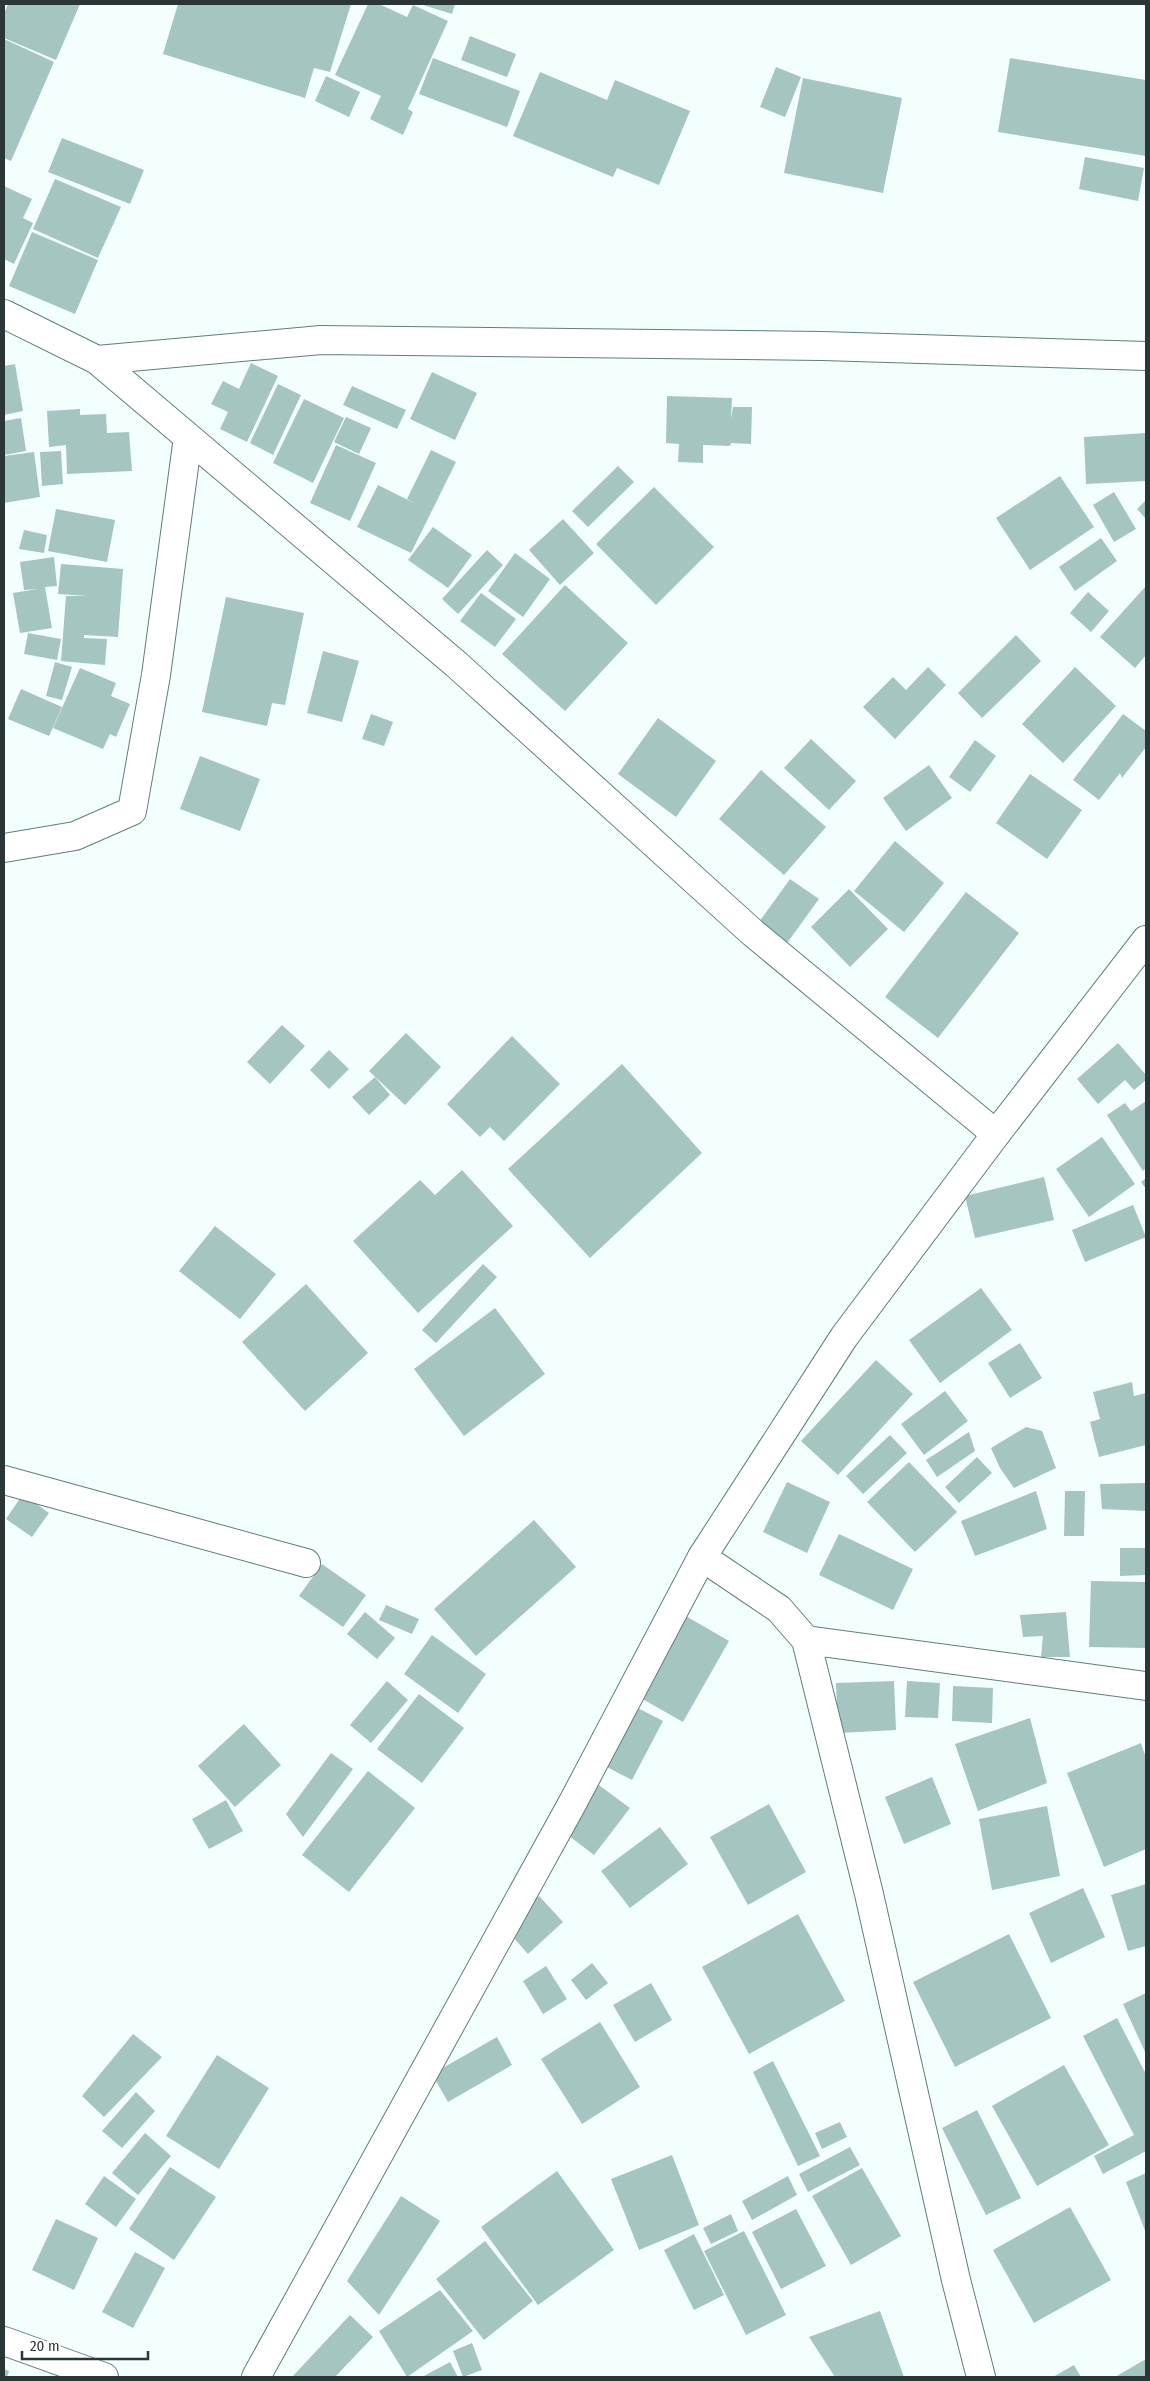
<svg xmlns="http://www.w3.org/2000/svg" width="1150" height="2381" viewBox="0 0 1150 2381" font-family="'Fira Sans Condensed',sans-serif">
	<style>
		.building { fill: #a5c5c1 }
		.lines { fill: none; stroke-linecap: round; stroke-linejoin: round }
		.minor-casing { stroke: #607e7b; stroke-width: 30 }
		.secondary-casing { stroke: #607e7b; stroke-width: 30 }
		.minor { stroke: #fff; stroke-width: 28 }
		.secondary { stroke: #fff; stroke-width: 28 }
	</style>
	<rect width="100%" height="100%" fill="#f2fffd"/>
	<path class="building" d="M 8,4 L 80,4 L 56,60 L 4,38 L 4,14 Z
		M 178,4 L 351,4 L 330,72 L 314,68 L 305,98 L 163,54 Z
		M 368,4 L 379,4 L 407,17 L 413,5 L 448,21 L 408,109 L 413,112 L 403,135 L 370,119 L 381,96 L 335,75 Z
		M 420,4 L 455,4 L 452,14 Z
		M 470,36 L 516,54 L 507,77 L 461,60 Z
		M 4,39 L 54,62 L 11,161 L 4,158 Z
		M 433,58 L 520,91 L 507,127 L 419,94 Z
		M 1010,58 L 1146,80 L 1146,156 L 998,132 Z
		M 776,67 L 801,77 L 785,117 L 760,107 Z
		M 540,72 L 607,100 L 615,80 L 690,111 L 659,185 L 617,168 L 613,177 L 513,136 Z
		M 326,76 L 360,92 L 349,117 L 315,101 Z
		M 803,78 L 902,98 L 883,193 L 784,173 Z
		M 62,138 L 144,170 L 130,204 L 48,172 Z
		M 1085,157 L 1144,168 L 1138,201 L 1079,189 Z
		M 55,179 L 121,207 L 98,258 L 33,229 Z
		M 4,186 L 32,199 L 23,218 L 33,223 L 14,264 L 4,259 Z
		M 32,232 L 98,260 L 75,314 L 9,286 Z
		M 251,363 L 278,376 L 247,442 L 220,429 L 228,412 L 211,404 L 223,381 L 239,389 Z
		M 15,364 L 23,411 L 4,415 L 4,366 Z
		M 432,372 L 477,393 L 455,440 L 410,419 Z
		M 278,384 L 301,395 L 273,455 L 250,443 Z
		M 352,386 L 406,410 L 397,429 L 343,405 Z
		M 667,396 L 732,398 L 731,419 L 733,407 L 752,407 L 751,444 L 731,443 L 730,446 L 703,445 L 703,463 L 678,462 L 679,444 L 666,443 Z
		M 304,399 L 344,418 L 313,483 L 273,463 Z
		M 80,409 L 80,415 L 106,414 L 107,433 L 129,432 L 132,471 L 67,474 L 66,445 L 49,447 L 47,411 Z
		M 346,417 L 371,428 L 359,454 L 334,442 Z
		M 21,418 L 26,451 L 4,455 L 4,421 Z
		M 1146,433 L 1146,481 L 1086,484 L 1084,437 Z
		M 336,445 L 376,463 L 350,521 L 310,503 Z
		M 431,450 L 456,462 L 411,553 L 357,527 L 378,485 L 416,504 L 407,499 Z
		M 61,451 L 63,484 L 42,486 L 40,452 Z
		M 34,452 L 40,497 L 4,503 L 4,456 Z
		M 618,466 L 634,482 L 588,527 L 572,511 Z
		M 1060,476 L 1094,527 L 1030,570 L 996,518 Z
		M 654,487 L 714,547 L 656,605 L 596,544 Z
		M 1114,492 L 1136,529 L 1114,542 L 1093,505 Z
		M 1146,500 L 1146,519 L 1137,509 Z
		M 56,509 L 115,520 L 107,562 L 48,551 Z
		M 563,519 L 594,553 L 560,585 L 529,550 Z
		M 433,527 L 472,555 L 448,588 L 408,560 Z
		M 24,530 L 47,535 L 44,553 L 19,549 Z
		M 1101,538 L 1117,561 L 1075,591 L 1059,567 Z
		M 487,550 L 503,565 L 458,614 L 442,599 Z
		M 515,553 L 550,579 L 523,617 L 488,591 Z
		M 54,557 L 57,586 L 45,587 L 52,628 L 20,633 L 13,593 L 37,589 L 24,590 L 20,562 Z
		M 61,564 L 123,569 L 118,637 L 84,635 L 84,638 L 107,639 L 105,665 L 61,661 L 66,596 L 87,596 L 58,594 Z
		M 565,585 L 628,643 L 565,711 L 502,654 Z
		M 1146,586 L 1146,655 L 1135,668 L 1100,637 Z
		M 1088,592 L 1109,611 L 1091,632 L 1070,613 Z
		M 481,593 L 516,619 L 495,647 L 460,621 Z
		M 226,597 L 304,613 L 285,705 L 272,703 L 267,726 L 202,712 Z
		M 28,633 L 61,639 L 57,660 L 24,654 Z
		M 1016,635 L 1041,661 L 982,718 L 958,693 Z
		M 323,651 L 359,661 L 342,722 L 307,713 Z
		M 55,662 L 72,667 L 62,700 L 46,696 Z
		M 928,667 L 946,685 L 895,739 L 863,707 L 893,677 L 906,690 Z
		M 1075,667 L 1116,706 L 1063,763 L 1022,724 Z
		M 80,668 L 116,683 L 111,696 L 130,704 L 116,737 L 110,734 L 103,749 L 53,728 Z
		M 21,689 L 62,707 L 49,736 L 8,719 Z
		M 371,714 L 393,722 L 384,746 L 362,739 Z
		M 1123,714 L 1146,731 L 1146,747 L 1122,778 L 1120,773 L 1099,800 L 1073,780 Z
		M 658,718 L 716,761 L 676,817 L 618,774 Z
		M 811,739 L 856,781 L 829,810 L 784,768 Z
		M 975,740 L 996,756 L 970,792 L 949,777 Z
		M 200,756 L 260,779 L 240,831 L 180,809 Z
		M 929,765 L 952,798 L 906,831 L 883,798 Z
		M 761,770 L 826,827 L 784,875 L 719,819 Z
		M 1030,774 L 1082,810 L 1047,859 L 996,823 Z
		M 895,841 L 944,883 L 904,932 L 854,891 Z
		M 790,879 L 819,899 L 782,950 L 754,929 Z
		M 849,889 L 888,929 L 850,967 L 811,927 Z
		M 966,892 L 1019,933 L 938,1038 L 885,997 Z
		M 282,1025 L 305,1046 L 270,1084 L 247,1062 Z
		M 406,1033 L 441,1067 L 405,1105 L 369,1071 Z
		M 512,1036 L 560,1084 L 504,1141 L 490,1127 L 480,1137 L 447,1104 Z
		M 1118,1043 L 1146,1075 L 1146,1080 L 1134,1090 L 1125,1080 L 1098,1104 L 1077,1079 Z
		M 329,1050 L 349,1069 L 329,1089 L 310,1070 Z
		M 622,1064 L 702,1153 L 590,1258 L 508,1169 Z
		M 375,1077 L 390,1095 L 369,1115 L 352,1097 Z
		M 1146,1101 L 1146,1168 L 1143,1171 L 1107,1115 L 1125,1103 L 1131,1111 Z
		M 1102,1137 L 1135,1184 L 1089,1217 L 1056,1169 Z
		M 462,1170 L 513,1226 L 418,1313 L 353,1241 L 420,1180 L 435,1195 Z
		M 1044,1177 L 1054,1220 L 975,1238 L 965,1196 Z
		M 1146,1178 L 1146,1189 L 1141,1182 Z
		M 1133,1205 L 1146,1237 L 1085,1262 L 1072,1230 Z
		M 215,1226 L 276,1274 L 240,1319 L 179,1271 Z
		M 483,1264 L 497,1277 L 436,1343 L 422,1330 Z
		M 306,1284 L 368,1353 L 305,1411 L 242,1342 Z
		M 981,1288 L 1012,1330 L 940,1383 L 909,1340 Z
		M 495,1308 L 545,1374 L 464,1436 L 414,1369 Z
		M 1020,1343 L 1042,1378 L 1010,1398 L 988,1363 Z
		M 876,1360 L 913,1394 L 838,1475 L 801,1441 Z
		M 1132,1382 L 1134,1396 L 1146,1393 L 1146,1445 L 1099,1457 L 1090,1422 L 1100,1419 L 1093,1392 Z
		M 945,1391 L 968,1421 L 924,1455 L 901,1424 Z
		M 1026,1427 L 1042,1431 L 1056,1468 L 1014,1488 L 1000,1468 L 991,1448 Z
		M 969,1432 L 975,1451 L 937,1477 L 926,1460 Z
		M 890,1435 L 907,1453 L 863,1494 L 846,1476 Z
		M 977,1457 L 992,1473 L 959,1503 L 945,1487 Z
		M 909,1462 L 957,1512 L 915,1552 L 867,1502 Z
		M 787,1482 L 830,1502 L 807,1553 L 763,1532 Z
		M 1146,1483 L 1146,1511 L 1102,1509 L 1100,1484 Z
		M 1036,1491 L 1047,1529 L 975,1556 L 961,1521 Z
		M 1065,1491 L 1085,1491 L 1084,1536 L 1064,1536 Z
		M 23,1494 L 49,1513 L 32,1537 L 6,1519 Z
		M 534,1520 L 576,1567 L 476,1656 L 434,1609 Z
		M 839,1534 L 913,1569 L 893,1610 L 819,1575 Z
		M 1120,1548 L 1146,1548 L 1146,1575 L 1120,1576 Z
		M 322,1564 L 366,1595 L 343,1627 L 299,1596 Z
		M 1091,1581 L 1146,1582 L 1146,1648 L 1089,1647 Z
		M 386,1605 L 419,1619 L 412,1634 L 379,1620 Z
		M 365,1612 L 395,1638 L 377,1659 L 347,1634 Z
		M 1066,1612 L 1070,1657 L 1041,1657 L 1043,1636 L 1023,1637 L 1020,1615 Z
		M 684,1615 L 729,1641 L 683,1722 L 639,1697 Z
		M 432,1635 L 486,1674 L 458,1713 L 404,1674 Z
		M 387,1681 L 408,1700 L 371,1743 L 350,1725 Z
		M 894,1681 L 896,1730 L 838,1733 L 836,1683 Z
		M 907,1681 L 940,1683 L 938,1718 L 905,1717 Z
		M 953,1686 L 993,1688 L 992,1723 L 952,1721 Z
		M 419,1694 L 464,1728 L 422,1783 L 377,1749 Z
		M 628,1703 L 663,1721 L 632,1780 L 597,1762 Z
		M 1030,1718 L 1047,1783 L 978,1811 L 955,1744 Z
		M 244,1724 L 281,1765 L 235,1807 L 198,1766 Z
		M 1141,1743 L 1146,1758 L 1146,1849 L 1104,1867 L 1067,1773 Z
		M 331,1753 L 353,1769 L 303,1837 L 286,1814 Z
		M 368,1771 L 415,1808 L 349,1892 L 302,1855 Z
		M 932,1777 L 951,1824 L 904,1844 L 885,1797 Z
		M 596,1783 L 630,1808 L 594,1855 L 560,1829 Z
		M 226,1800 L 243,1831 L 209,1849 L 192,1819 Z
		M 769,1804 L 806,1872 L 748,1905 L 710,1837 Z
		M 1047,1806 L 1060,1876 L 992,1890 L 979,1819 Z
		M 660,1827 L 688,1864 L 630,1908 L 601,1871 Z
		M 1146,1884 L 1146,1946 L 1128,1951 L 1111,1895 Z
		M 1083,1888 L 1105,1937 L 1051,1963 L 1029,1913 Z
		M 539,1896 L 563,1922 L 528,1954 L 504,1927 Z
		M 798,1914 L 845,2001 L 749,2054 L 702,1967 Z
		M 1009,1934 L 1051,2018 L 955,2067 L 913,1982 Z
		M 592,1963 L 608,1983 L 586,2000 L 571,1980 Z
		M 546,1966 L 567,1999 L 543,2014 L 523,1981 Z
		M 651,1983 L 672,2020 L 635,2042 L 613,2005 Z
		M 1146,1993 L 1146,2054 L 1123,2004 Z
		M 1117,2018 L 1146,2074 L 1146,2151 L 1103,2174 L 1094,2156 L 1134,2135 L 1083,2036 Z
		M 600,2022 L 640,2087 L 582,2124 L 541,2059 Z
		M 133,2034 L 162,2057 L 104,2117 L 82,2096 Z
		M 497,2037 L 512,2065 L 448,2102 L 432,2074 Z
		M 217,2055 L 269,2088 L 219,2169 L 166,2136 Z
		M 773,2061 L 820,2156 L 798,2166 L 753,2072 Z
		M 1064,2065 L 1109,2145 L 1037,2186 L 992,2106 Z
		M 136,2092 L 155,2111 L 122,2148 L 102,2131 Z
		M 977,2110 L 1021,2198 L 986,2215 L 942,2128 Z
		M 840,2122 L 847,2137 L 822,2149 L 815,2133 Z
		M 145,2133 L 171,2156 L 138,2195 L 112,2173 Z
		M 850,2147 L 860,2165 L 808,2192 L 799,2174 Z
		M 672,2155 L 699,2225 L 639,2250 L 611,2179 Z
		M 170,2167 L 216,2197 L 174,2260 L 129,2229 Z
		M 862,2168 L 901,2236 L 851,2265 L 812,2196 Z
		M 557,2171 L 614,2250 L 538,2305 L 481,2227 Z
		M 1146,2173 L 1146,2233 L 1126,2182 Z
		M 104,2176 L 136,2199 L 116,2227 L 85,2204 Z
		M 788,2176 L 797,2195 L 752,2220 L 742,2201 Z
		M 401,2196 L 440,2221 L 379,2315 L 347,2281 Z
		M 1070,2207 L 1111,2280 L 1034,2323 L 993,2250 Z
		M 796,2209 L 826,2266 L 781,2289 L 752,2232 Z
		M 731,2214 L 738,2231 L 711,2244 L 703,2228 Z
		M 56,2219 L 98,2238 L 74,2290 L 32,2270 Z
		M 744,2231 L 786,2315 L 746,2335 L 704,2251 Z
		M 694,2234 L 724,2295 L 694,2310 L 664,2250 Z
		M 485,2241 L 533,2301 L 484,2340 L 436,2279 Z
		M 135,2252 L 165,2268 L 133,2328 L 102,2312 Z
		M 440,2290 L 473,2331 L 407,2377 L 379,2331 Z
		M 880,2311 L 904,2377 L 835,2377 L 809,2337 Z
		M 350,2315 L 373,2337 L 335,2377 L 292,2377 Z
		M 472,2343 L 482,2370 L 463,2377 L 453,2351 Z
		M 1146,2359 L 1146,2377 L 1115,2377 Z
		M 450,2362 L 458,2377 L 422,2377 Z
		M 1074,2365 L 1081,2377 L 1053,2377 Z
		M 4,2369 L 9,2371 L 7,2377 L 4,2377 Z"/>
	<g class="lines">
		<g class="minor-casing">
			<path id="minor" d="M 4,314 L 97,360 L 456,664 L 753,933 L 996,1134
				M 97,360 L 321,340 L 822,346 L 1146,356
				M 4,848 L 75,836 L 132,811 L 156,675 L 188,437
				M 4,1480 L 306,1563
				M 702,1557 L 779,1609 L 806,1640 L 869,1894 L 956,2280 L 981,2377
				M 806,1640 L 1146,1686
				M 4,2341 L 104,2377"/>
		</g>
		<g class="secondary-casing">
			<path id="secondary" d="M 256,2377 L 573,1802 L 702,1557 L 844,1337 L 996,1134 L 1146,940"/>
		</g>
		<use href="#minor" class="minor"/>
		<use href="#secondary" class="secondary"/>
	</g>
	<rect width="1150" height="2381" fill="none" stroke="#2a3736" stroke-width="10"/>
	<path d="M22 2351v8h126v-8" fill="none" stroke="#2a3736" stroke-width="2.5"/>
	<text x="30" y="2351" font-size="15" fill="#2a3736" stroke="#ffffff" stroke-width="4" paint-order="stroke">20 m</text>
</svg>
